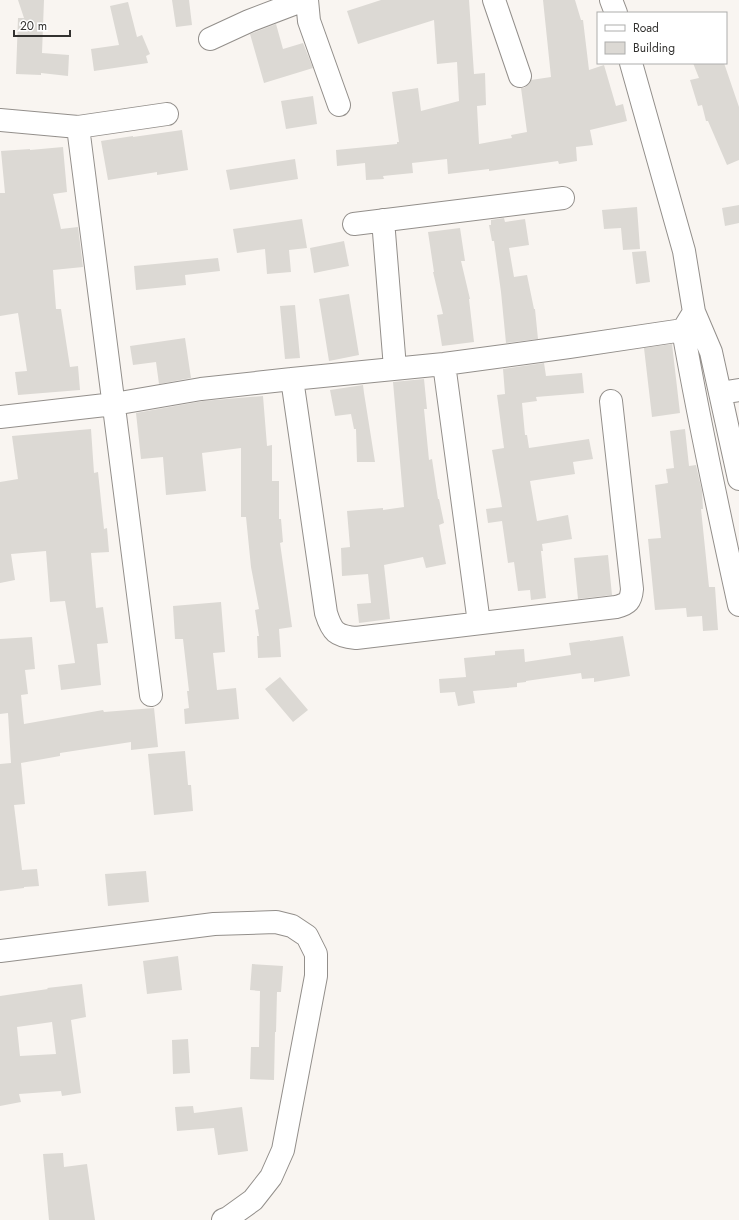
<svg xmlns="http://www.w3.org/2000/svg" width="739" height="1220" viewBox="0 0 739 1220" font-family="Jost,sans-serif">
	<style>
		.building { fill: #dcd9d4; fill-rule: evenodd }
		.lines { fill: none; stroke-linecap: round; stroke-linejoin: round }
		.minor-casing { stroke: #938f8b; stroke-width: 24 }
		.minor { stroke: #fff; stroke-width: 22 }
	</style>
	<rect width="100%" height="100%" fill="#f9f5f1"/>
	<path class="building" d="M 18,0 L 44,0 L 42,53 L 69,55 L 68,76 L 41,73 L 41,75 L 16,74 L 18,18 L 24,18 Z
		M 172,0 L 189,0 L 192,25 L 176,27 Z
		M 381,0 L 469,0 L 474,74 L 485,73 L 486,105 L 477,106 L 479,144 L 512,138 L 511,135 L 527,132 L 521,88 L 524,88 L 529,84 L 531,80 L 551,77 L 543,0 L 575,0 L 581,20 L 583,20 L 589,70 L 604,65 L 616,106 L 623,104 L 627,121 L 590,130 L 593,145 L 576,147 L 577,161 L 559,164 L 558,161 L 489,171 L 489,169 L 448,174 L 447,159 L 412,163 L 413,173 L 383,176 L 384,179 L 366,180 L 365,163 L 337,166 L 336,150 L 397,144 L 397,142 L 399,142 L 392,92 L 418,88 L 421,111 L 459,101 L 457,62 L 437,64 L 434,20 L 358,44 L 347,11 Z
		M 128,2 L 137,37 L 142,35 L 150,54 L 146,56 L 148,63 L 94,71 L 91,49 L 119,45 L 110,6 Z
		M 276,24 L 283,49 L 303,43 L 313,68 L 264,83 L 250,34 Z
		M 693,63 L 724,63 L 739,107 L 739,160 L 727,165 L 708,121 L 706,121 L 702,105 L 698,106 L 690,80 L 699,78 Z
		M 313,96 L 317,124 L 286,129 L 281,101 Z
		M 182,130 L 188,170 L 157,175 L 157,172 L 108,180 L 101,141 L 133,136 L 133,137 Z
		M 63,147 L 67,192 L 53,194 L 61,229 L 78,227 L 83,267 L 53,270 L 56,309 L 61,309 L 70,367 L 78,366 L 80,390 L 18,395 L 15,372 L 27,371 L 18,313 L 0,316 L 0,193 L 5,193 L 1,151 L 30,149 L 30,150 Z
		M 295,159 L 298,179 L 230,190 L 226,170 Z
		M 739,205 L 739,223 L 725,226 L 722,208 Z
		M 637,207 L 640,249 L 623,250 L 621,228 L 604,229 L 602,210 Z
		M 504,218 L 505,222 L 525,219 L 529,245 L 509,248 L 514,277 L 527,275 L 534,309 L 535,309 L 538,339 L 506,343 L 501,292 L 494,241 L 492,241 L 489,225 L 491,225 L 491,220 Z
		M 302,219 L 307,248 L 289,250 L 291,272 L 267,274 L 265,249 L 237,253 L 233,229 Z
		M 460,228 L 465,261 L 461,261 L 470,299 L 469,299 L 474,342 L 442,346 L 437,315 L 443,314 L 433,272 L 434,272 L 428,232 Z
		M 344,241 L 349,266 L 314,273 L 310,248 Z
		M 646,251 L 650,282 L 636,284 L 632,252 Z
		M 218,258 L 220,271 L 185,275 L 186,285 L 136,290 L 134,266 Z
		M 349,294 L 359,355 L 329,361 L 319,299 Z
		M 295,305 L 300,358 L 285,359 L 280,306 Z
		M 185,338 L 191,378 L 159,384 L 156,362 L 133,365 L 130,346 Z
		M 672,344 L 680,413 L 652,417 L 644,348 Z
		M 544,363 L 546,376 L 582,373 L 584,393 L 536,397 L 537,401 L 522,403 L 525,435 L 527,435 L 529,448 L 589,439 L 593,459 L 573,462 L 575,474 L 530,481 L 537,521 L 568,515 L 572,539 L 542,544 L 543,551 L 541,551 L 546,598 L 531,600 L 530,590 L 518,591 L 514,562 L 508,563 L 502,521 L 488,523 L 486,509 L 502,507 L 492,450 L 504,448 L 497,395 L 505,394 L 503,369 Z
		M 424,379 L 427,409 L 424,409 L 429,460 L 432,459 L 438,499 L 439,499 L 444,523 L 439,525 L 446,564 L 426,568 L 423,557 L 384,565 L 390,619 L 359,623 L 357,604 L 371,603 L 368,574 L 342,576 L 341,548 L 350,547 L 347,511 L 383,508 L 383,510 L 404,507 L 393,382 Z
		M 363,385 L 364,393 L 375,462 L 357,462 L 356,429 L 354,429 L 351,414 L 335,416 L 330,390 Z
		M 263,396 L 267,446 L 272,445 L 272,481 L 279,481 L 279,519 L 281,519 L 283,542 L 280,543 L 292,627 L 279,629 L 281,657 L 258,658 L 257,636 L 259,636 L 255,610 L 259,609 L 251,567 L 246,517 L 241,517 L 241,448 L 202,453 L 206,491 L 166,495 L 163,457 L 141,459 L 136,413 L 203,401 Z
		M 91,429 L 94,473 L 98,472 L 104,529 L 107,528 L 109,552 L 91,553 L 96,608 L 103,607 L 108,643 L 97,644 L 101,685 L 61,690 L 58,665 L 75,663 L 65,601 L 50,602 L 46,551 L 11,554 L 15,580 L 0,583 L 0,482 L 18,479 L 12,436 Z
		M 685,429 L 689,466 L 696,465 L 702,491 L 703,509 L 701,509 L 709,587 L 715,587 L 718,630 L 703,631 L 702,616 L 687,617 L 686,608 L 655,610 L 648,539 L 661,538 L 655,485 L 668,483 L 666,469 L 674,468 L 670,431 Z
		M 608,555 L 612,595 L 578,599 L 574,558 Z
		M 221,602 L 225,652 L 213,653 L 217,690 L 236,688 L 239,719 L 185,724 L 184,709 L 189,708 L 187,691 L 189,691 L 183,639 L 175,639 L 173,606 Z
		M 623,636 L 630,676 L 594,682 L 594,678 L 582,679 L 581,673 L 526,681 L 526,682 L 517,683 L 517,687 L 473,691 L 475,703 L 458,706 L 455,692 L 440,693 L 439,679 L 466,677 L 464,658 L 495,655 L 495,651 L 524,649 L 525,662 L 571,655 L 569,643 L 590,640 L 590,641 Z
		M 32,637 L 35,669 L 25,670 L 28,694 L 21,695 L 24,724 L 103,710 L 104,712 L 154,708 L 158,747 L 131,750 L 131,742 L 60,753 L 60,756 L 21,763 L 25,804 L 14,805 L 22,870 L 37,869 L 39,886 L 24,887 L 24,888 L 0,891 L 0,764 L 11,763 L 8,713 L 0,714 L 0,639 Z
		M 280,677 L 308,710 L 293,722 L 265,689 Z
		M 185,751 L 188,785 L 191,785 L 193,811 L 154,815 L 148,754 Z
		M 146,871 L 149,902 L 108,906 L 105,874 Z
		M 178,956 L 182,990 L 147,994 L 143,961 Z
		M 252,964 L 283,966 L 281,992 L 277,992 L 276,1032 L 275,1032 L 274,1080 L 250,1079 L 251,1047 L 259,1047 L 260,991 L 250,990 Z
		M 82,984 L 86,1017 L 71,1020 L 81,1093 L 62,1096 L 61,1091 L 19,1094 L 21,1102 L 0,1106 L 0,996 L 48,989 L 47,988 ZM 52,1022 L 56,1054 L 20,1056 L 17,1027 Z
		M 188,1039 L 190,1073 L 173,1074 L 172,1040 Z
		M 193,1106 L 194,1113 L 242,1107 L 248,1151 L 218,1155 L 214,1128 L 177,1131 L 175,1107 Z
		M 63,1153 L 64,1167 L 87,1164 L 95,1220 L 49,1220 L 43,1154 Z"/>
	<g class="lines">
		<g class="minor-casing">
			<path id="minor" d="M 307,0 L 309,21 L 339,105
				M 494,0 L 520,76
				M 611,0 L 616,13
				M 210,39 L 249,21 L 304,0
				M 631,63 L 684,251 L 694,312 L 711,352 L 739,479
				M 0,120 L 78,127 L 167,114
				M 78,127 L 151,695
				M 383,220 L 395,368
				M 354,224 L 563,198
				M 683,330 C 699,422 719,514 739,605
				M 444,364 L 479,623
				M 292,379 L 326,613 C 332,632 336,636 356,638 L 616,607 C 628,604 631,601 632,589 L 611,401
				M 720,393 L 739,390
				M 0,417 L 114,404 L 201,389 L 292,379 L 444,364 L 569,347 L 683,330 L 694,312
				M 0,951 L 214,924 L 276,922 L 292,926 L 307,936 L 316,954 L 316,976 L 283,1150 L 271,1177 L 253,1200 L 228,1218 L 223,1220"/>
		</g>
		<use href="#minor" class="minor"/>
	</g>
	<rect x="597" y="12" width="130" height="52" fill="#ffffff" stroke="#adadac"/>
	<rect x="605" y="25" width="20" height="6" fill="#ffffff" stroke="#adadac"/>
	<text x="633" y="32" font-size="12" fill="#333230">Road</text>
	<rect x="605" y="42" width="20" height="12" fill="#dcd9d4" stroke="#adadac"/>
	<text x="633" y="52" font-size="12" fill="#333230">Building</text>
	<path d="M14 30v6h56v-6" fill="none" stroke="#333230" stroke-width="2"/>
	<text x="20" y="30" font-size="12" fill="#333230" stroke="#ffffff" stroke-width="3" paint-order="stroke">20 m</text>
</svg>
